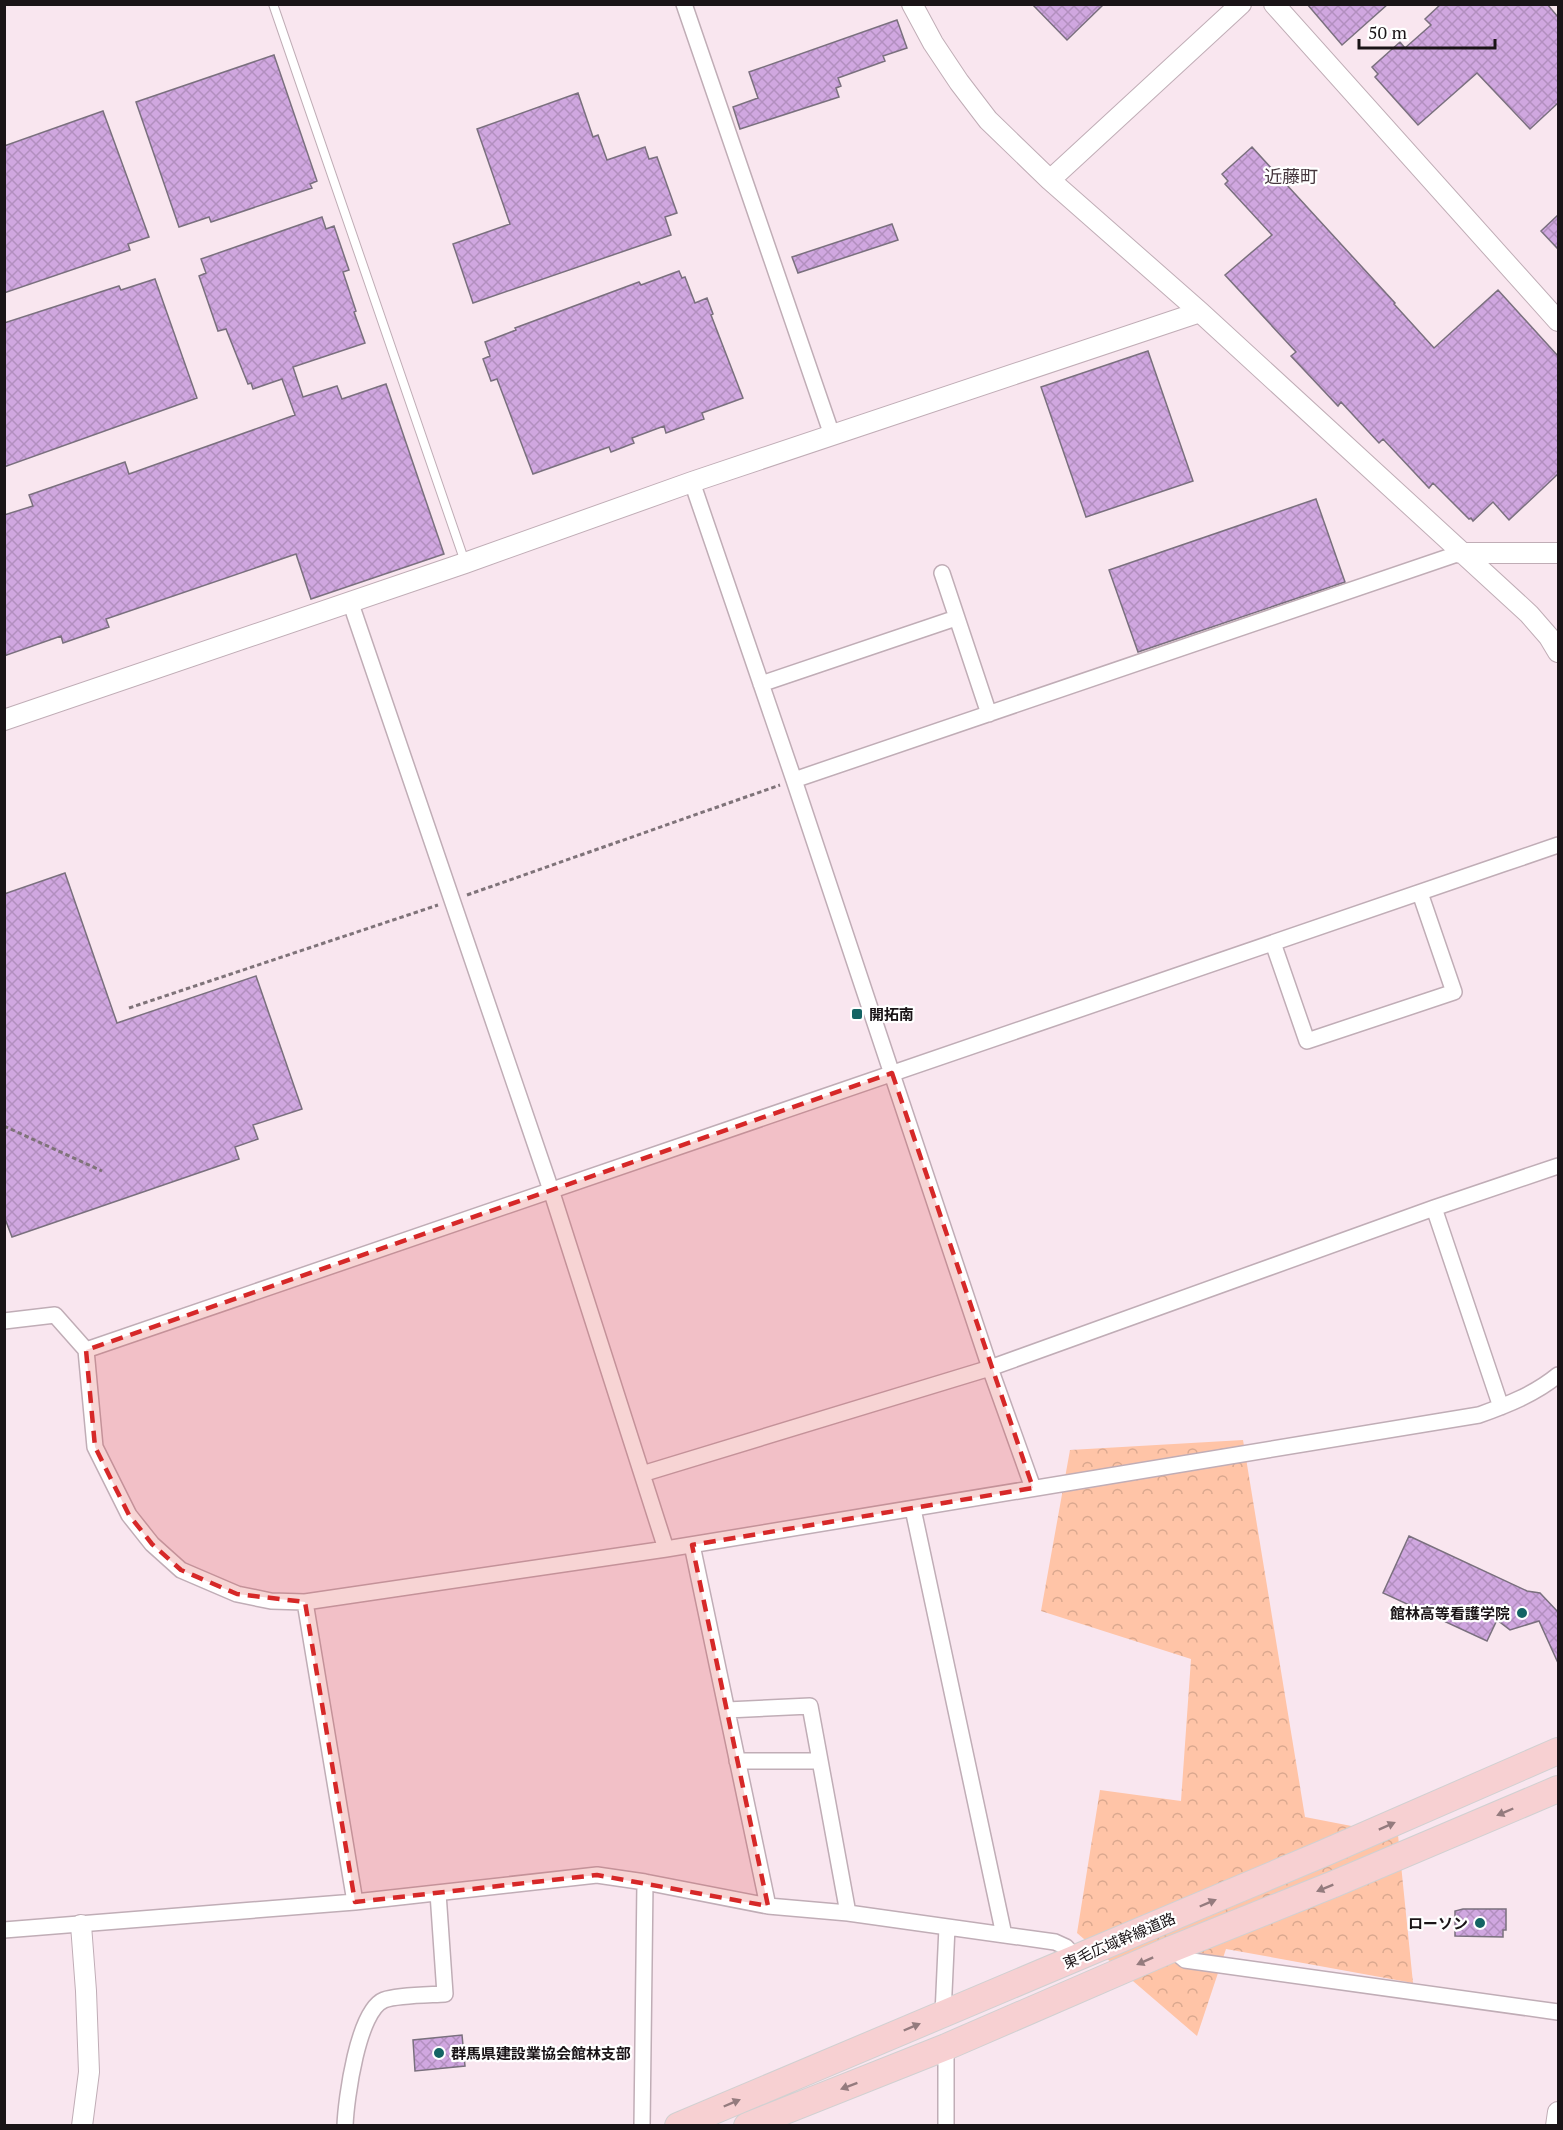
<svg xmlns="http://www.w3.org/2000/svg" width="1563" height="2130" viewBox="0 0 1563 2130" font-family="'PT Serif','Noto Sans JP',serif">
	<style>
		.forest { fill: url(#forest-crowns) }
		.building { fill: url(#building-cross-hatch); stroke: #7a707e; stroke-width: 1.5 }
		.lines { fill: none; stroke-linecap: round; stroke-linejoin: round }
		.service-casing { stroke: #c0adb6; stroke-width: 10 }
		.minor-casing { stroke: #c0adb6; stroke-width: 18 }
		.tertiary-casing { stroke: #c0adb6; stroke-width: 22 }
		.trunk-casing { stroke: #d1d0d1; stroke-width: 28 }
		.path { stroke: #7f7379; stroke-width: 3; stroke-dasharray: 4.5 3; stroke-linecap: butt }
		.service { stroke: #fff; stroke-width: 8 }
		.minor { stroke: #fff; stroke-width: 15 }
		.tertiary { stroke: #fff; stroke-width: 20 }
		.trunk { stroke: #f7d0d2; stroke-width: 26 }
		.oneway { fill: #947b7e }
		.marked { fill: #d62828; fill-opacity: 0.2; stroke: #d62828; stroke-width: 4.5; stroke-dasharray: 12 8; stroke-linejoin: round }
		.poi-dot { fill: #146464; stroke: #fff; stroke-width: 2 }
		.labels { text-anchor: middle; dominant-baseline: central; stroke-width: 4.5; stroke-linejoin: round; paint-order: stroke }
		.poi-label { font-size: 15px; font-weight: bold; fill: #1a1417; stroke: #fff; text-anchor: start }
		.street-label { font-size: 15px; fill: #1a1417; stroke: #fff }
		.quarter-label { font-size: 18px; fill: #46373e; stroke: #fff }
	</style>
	<defs>
		<pattern id="forest-crowns" width="20" height="18" patternUnits="userSpaceOnUse" patternTransform="scale(1.5)"><rect width="20" height="18" fill="#ffc4a7"/><path d="M2 6a3 3 0 1 1 6 0M12 15a3 3 0 1 1 6 0" fill="none" stroke="#daa88f"/></pattern>
		<pattern id="building-cross-hatch" width="8" height="8" patternUnits="userSpaceOnUse" patternTransform="scale(1.5)"><rect width="8" height="8" fill="#d0a7e0"/><path d="M0 0l8 8M0 8l8-8" fill="none" stroke="#b28fbf"/></pattern>
	</defs>
	<rect width="100%" height="100%" fill="#f9e6ef"/>
	<path class="forest" d="M 1243,1440 L 1305,1817 L 1398,1835 L 1413,1983 L 1226,1949 L 1197,2036 L 1077,1933 L 1100,1790 L 1181,1801 L 1191,1659 L 1041,1611 L 1070,1450 Z"/>
	<path class="building" d="M 1032,4 L 1104,4 L 1067,40 Z
		M 1307,4 L 1388,4 L 1342,45 Z
		M 1441,4 L 1547,4 L 1558,17 L 1558,103 L 1530,129 L 1477,73 L 1418,125 L 1375,77 L 1378,74 L 1372,67 L 1400,42 L 1405,48 L 1431,25 L 1425,19 Z
		M 897,20 L 907,48 L 883,56 L 885,61 L 838,78 L 841,86 L 836,88 L 839,97 L 740,129 L 733,107 L 758,98 L 749,72 Z
		M 274,55 L 317,181 L 310,184 L 312,188 L 211,222 L 209,217 L 179,227 L 136,102 Z
		M 578,93 L 593,137 L 598,135 L 607,160 L 645,147 L 649,159 L 657,157 L 677,213 L 665,217 L 671,235 L 473,303 L 453,244 L 510,224 L 477,129 Z
		M 103,111 L 149,237 L 128,244 L 130,250 L 4,293 L 4,146 Z
		M 1252,147 L 1395,303 L 1394,304 L 1434,348 L 1498,290 L 1558,356 L 1558,474 L 1509,520 L 1493,502 L 1473,521 L 1471,518 L 1469,519 L 1433,483 L 1429,488 L 1383,439 L 1379,443 L 1341,402 L 1338,406 L 1291,356 L 1296,352 L 1225,275 L 1272,235 L 1225,184 L 1228,181 L 1222,174 Z
		M 1558,215 L 1558,249 L 1541,231 Z
		M 322,217 L 326,229 L 334,226 L 349,270 L 343,272 L 356,311 L 354,312 L 365,343 L 293,367 L 303,397 L 337,386 L 342,399 L 386,384 L 444,554 L 311,599 L 296,554 L 106,619 L 109,627 L 63,643 L 61,636 L 4,656 L 4,515 L 33,506 L 29,495 L 125,462 L 129,474 L 295,415 L 282,379 L 253,389 L 251,383 L 248,384 L 226,329 L 218,331 L 199,276 L 206,273 L 201,259 Z
		M 892,224 L 898,240 L 798,273 L 792,257 Z
		M 679,271 L 682,278 L 685,277 L 695,303 L 707,298 L 713,314 L 711,315 L 743,398 L 702,413 L 704,419 L 666,433 L 664,426 L 632,438 L 634,443 L 611,452 L 609,447 L 533,474 L 497,379 L 491,381 L 483,359 L 490,356 L 485,342 L 516,330 L 515,328 L 639,282 L 641,285 Z
		M 155,279 L 197,398 L 4,467 L 4,323 L 119,286 L 121,290 Z
		M 1148,351 L 1193,481 L 1086,517 L 1041,387 Z
		M 1316,499 L 1345,582 L 1138,652 L 1109,570 Z
		M 65,873 L 117,1023 L 256,976 L 302,1109 L 253,1125 L 258,1139 L 235,1147 L 239,1159 L 12,1237 L 4,1216 L 4,894 Z
		M 1409,1536 L 1527,1591 L 1540,1593 L 1558,1612 L 1558,1663 L 1539,1621 L 1510,1630 L 1497,1620 L 1487,1641 L 1383,1593 Z
		M 1463,1909 L 1506,1909 L 1506,1930 L 1503,1930 L 1503,1937 L 1455,1936 L 1455,1911 Z
		M 462,2035 L 465,2066 L 415,2071 L 413,2040 Z"/>
	<g class="lines">
		<g class="service-casing">
			<path id="service" d="M 273,4 L 465,562"/>
		</g>
		<g class="minor-casing">
			<path id="minor" d="M 684,4 L 832,435
				M 692,482 L 794,780 L 990,1368 L 1033,1488
				M 942,573 L 989,714
				M 350,601 L 552,1193 L 666,1549
				M 761,684 L 956,618
				M 794,780 L 1460,553
				M 1273,943 L 1307,1041 L 1454,992 L 1420,893
				M 1434,1208 L 1501,1407
				M 4,1321 L 55,1315 L 86,1350 L 95,1447 L 129,1515 L 152,1544 L 181,1570 L 237,1594 L 271,1601 L 305,1602 L 666,1549 L 1479,1415 C 1507,1405 1535,1394 1558,1375
				M 86,1350 C 577,1184 1067,1013 1558,845
				M 642,1474 L 990,1368 L 1434,1208 L 1558,1166
				M 913,1509 L 1004,1935
				M 692,1545 L 768,1906
				M 305,1602 L 355,1902
				M 727,1710 L 810,1706 L 848,1913
				M 737,1761 L 820,1761
				M 4,1930 L 355,1902 L 597,1875 L 645,1882 L 768,1906 L 848,1913 L 1055,1942 L 1066,1947 L 1076,1958
				M 1172,1949 L 1185,1960 L 1558,2012
				M 943,2014 L 947,1927
				M 345,2126 C 346,2099 358,2010 384,2000 C 398,1995 429,1995 445,1994 L 438,1893
				M 642,2126 L 645,1882
				M 946,2126 L 946,2047"/>
		</g>
		<g class="tertiary-casing">
			<path id="tertiary" d="M 912,4 L 933,43 L 959,82 L 988,120 L 1050,180 L 1200,312 L 1529,614 L 1549,637 L 1558,652
				M 1274,4 L 1558,321
				M 1050,180 L 1241,4
				M 1460,553 L 1558,553
				M 4,720 L 465,563 L 692,482 L 1200,312
				M 81,1925 L 86,1991 L 89,2072 L 82,2126
				M 1556,2126 L 1558,2112"/>
		</g>
		<g class="trunk-casing">
			<path id="trunk" d="M 678,2126 L 1322,1854 L 1558,1751
				M 747,2126 L 946,2047 L 1172,1949 L 1334,1884 L 1558,1789"/>
		</g>
		<path class="path" d="M 467,895 L 780,785
			M 129,1008 L 438,905
			M 4,1126 L 102,1171"/>
		<use href="#service" class="service"/>
		<use href="#minor" class="minor"/>
		<use href="#tertiary" class="tertiary"/>
		<use href="#trunk" class="trunk"/>
	</g>
	<defs><path id="oneway-solid" d="M-6-.8H1V-3.2L6.5 0L1 3.2V.8H-6Z" transform="scale(1.5)"/></defs>
	<g class="oneway">
		<use href="#oneway-solid" transform="translate(1505 1812) rotate(157)"/>
		<use href="#oneway-solid" transform="translate(1387 1826) rotate(-24)"/>
		<use href="#oneway-solid" transform="translate(1325 1888) rotate(158)"/>
		<use href="#oneway-solid" transform="translate(1208 1903) rotate(-23)"/>
		<use href="#oneway-solid" transform="translate(1145 1961) rotate(156)"/>
		<use href="#oneway-solid" transform="translate(912 2027) rotate(-23)"/>
		<use href="#oneway-solid" transform="translate(849 2086) rotate(159)"/>
		<use href="#oneway-solid" transform="translate(732 2103) rotate(-23)"/>
	</g>
	<path class="marked" d="M 892,1073 L 1033,1488 L 692,1545 L 768,1906 L 597,1875 L 355,1902 L 305,1602 L 237,1594 L 181,1570 L 152,1544 L 129,1515 L 95,1447 L 86,1350 Z"/>
	<g class="poi-dot">
		<rect x="851" y="1008" width="12" height="12" rx="3"/>
		<circle cx="1522" cy="1613" r="6"/>
		<circle cx="1480" cy="1923" r="6"/>
		<circle cx="439" cy="2053" r="6"/>
	</g>
	<g class="labels">
		<g class="poi-label">
			<text x="869" y="1014">開拓南</text>
			<text x="1510" y="1613" text-anchor="end">館林高等看護学院</text>
			<text x="1468" y="1923" text-anchor="end">ローソン</text>
			<text x="451" y="2053">群馬県建設業協会館林支部</text>
		</g>
		<g class="street-label">
			<text transform="translate(1119 1940) rotate(-23)">東毛広域幹線道路</text>
		</g>
		<g class="quarter-label">
			<text x="1291" y="176">近藤町</text>
		</g>
	</g>
	<rect width="1563" height="2130" fill="none" stroke="#1a1417" stroke-width="12"/>
	<path d="M1359 39v9h136v-9" fill="none" stroke="#1a1417" stroke-width="3"/>
	<text x="1368" y="39" font-size="18" fill="#1a1417" stroke="#ffffff" stroke-width="4.5" paint-order="stroke">50 m</text>
</svg>
